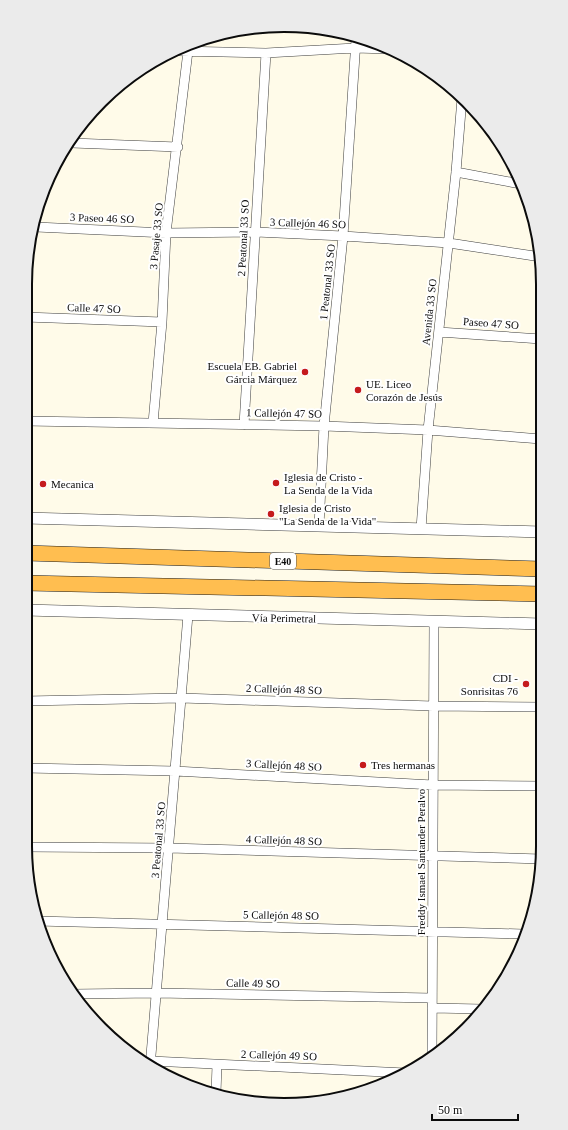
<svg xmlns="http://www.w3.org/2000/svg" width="568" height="1130" viewBox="0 0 568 1130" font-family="'Times New Roman',serif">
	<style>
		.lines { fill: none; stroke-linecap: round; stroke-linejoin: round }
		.minor-casing { stroke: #3e3e3e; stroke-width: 10 }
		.tertiary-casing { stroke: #3e3e3e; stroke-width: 12 }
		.trunk-casing { stroke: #1c1c1c; stroke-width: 16 }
		.minor { stroke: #fff; stroke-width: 9 }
		.tertiary { stroke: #fff; stroke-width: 11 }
		.trunk { stroke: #ffbe50; stroke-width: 15 }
		.poi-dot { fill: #c51a1d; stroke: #fff; stroke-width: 1.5 }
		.labels { text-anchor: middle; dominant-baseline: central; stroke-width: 4; stroke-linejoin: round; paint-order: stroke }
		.shield { fill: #fff; stroke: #545454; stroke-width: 1 }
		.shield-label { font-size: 10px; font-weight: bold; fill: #0b0b0b }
		.street-label { font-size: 11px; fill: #0b0b0b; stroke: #fff }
		.poi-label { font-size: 11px; fill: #0b0b0b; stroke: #fff; text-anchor: start }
		.rim { fill: none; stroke: #0b0b0b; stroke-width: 2 }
	</style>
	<rect width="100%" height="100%" fill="#fffbe9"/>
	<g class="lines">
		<g class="minor-casing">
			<path id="minor" d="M 179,51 L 266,53 L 355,48 L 389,49
				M 72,143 L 178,147
				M 456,172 L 521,184
				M 36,227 L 166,233 L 256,232 L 343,236 L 449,243 L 541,257
				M 25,317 L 162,322
				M 439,332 L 541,339
				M 25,421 L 324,426 L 428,430 L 541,439
				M 153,423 L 162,322 L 166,233 L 188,51
				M 244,425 L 266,53
				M 319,526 L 324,426 L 343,236 L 356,40
				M 421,529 L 428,430 L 456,172 L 462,98
				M 25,701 L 181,698 L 433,706 L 542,707
				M 25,768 L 175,771 L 433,785 L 542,786
				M 25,847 L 169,848 L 542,859
				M 37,921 L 523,934
				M 73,994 L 156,993 L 432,998
				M 432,1008 L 482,1009
				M 432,1055 L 434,621
				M 151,1061 L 406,1073
				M 150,1067 L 188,615
				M 216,1093 L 217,1065"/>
		</g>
		<g class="tertiary-casing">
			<path id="tertiary" d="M 25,518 L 542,532
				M 25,610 L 542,624"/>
		</g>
		<g class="trunk-casing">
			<path id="trunk" d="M 25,553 L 542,569
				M 25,583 L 542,594"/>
		</g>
		<use href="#minor" class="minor"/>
		<use href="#tertiary" class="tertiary"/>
		<use href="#trunk" class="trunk"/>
	</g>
	<g class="poi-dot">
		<circle cx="305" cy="372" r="4"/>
		<circle cx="358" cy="390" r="4"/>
		<circle cx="276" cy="483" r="4"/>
		<circle cx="43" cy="484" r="4"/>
		<circle cx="271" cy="514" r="4"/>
		<circle cx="526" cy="684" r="4"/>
		<circle cx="363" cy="765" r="4"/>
	</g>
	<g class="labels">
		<rect class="shield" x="270" y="553" width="26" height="16" rx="3"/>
		<g class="shield-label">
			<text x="283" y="561">E40</text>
		</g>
		<g class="street-label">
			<text transform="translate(102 218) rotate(2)">3 Paseo 46 SO</text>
			<text transform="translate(308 223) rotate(2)">3 Callejón 46 SO</text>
			<text transform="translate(156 236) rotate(-85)">3 Pasaje 33 SO</text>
			<text transform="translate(243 238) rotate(-87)">2 Peatonal 33 SO</text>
			<text transform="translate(327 282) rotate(-84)">1 Peatonal 33 SO</text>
			<text transform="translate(94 308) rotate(2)">Calle 47 SO</text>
			<text transform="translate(429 312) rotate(-84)">Avenida 33 SO</text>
			<text transform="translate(491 323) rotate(4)">Paseo 47 SO</text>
			<text transform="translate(284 413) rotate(1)">1 Callejón 47 SO</text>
			<text transform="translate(284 618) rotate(1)">Vía Perimetral</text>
			<text transform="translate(284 689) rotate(2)">2 Callejón 48 SO</text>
			<text transform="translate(284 765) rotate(3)">3 Callejón 48 SO</text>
			<text transform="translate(158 840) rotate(-85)">3 Peatonal 33 SO</text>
			<text transform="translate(284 840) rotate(2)">4 Callejón 48 SO</text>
			<text transform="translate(421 862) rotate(-90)">Freddy Ismael Santander Peralvo</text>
			<text transform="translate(281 915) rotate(1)">5 Callejón 48 SO</text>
			<text transform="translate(253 983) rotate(1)">Calle 49 SO</text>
			<text transform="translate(279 1055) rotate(2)">2 Callejón 49 SO</text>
		</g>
		<g class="poi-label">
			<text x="297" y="366" text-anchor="end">Escuela EB. Gabriel<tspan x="297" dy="13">Gárcia Márquez</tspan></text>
			<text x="366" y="384">UE. Liceo<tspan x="366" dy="13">Corazón de Jesús</tspan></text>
			<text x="284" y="477">Iglesia de Cristo -<tspan x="284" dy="13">La Senda de la Vida</tspan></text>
			<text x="51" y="484">Mecanica</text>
			<text x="279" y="508">Iglesia de Cristo<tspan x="279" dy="13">"La Senda de la Vida"</tspan></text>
			<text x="518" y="678" text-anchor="end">CDI -<tspan x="518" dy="13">Sonrisitas 76</tspan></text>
			<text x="371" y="765">Tres hermanas</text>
		</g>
	</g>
	<path d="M0 0H568V1130H0ZM284 32H284A252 252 0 0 1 536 284V846A252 252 0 0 1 284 1098H284A252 252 0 0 1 32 846V284A252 252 0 0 1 284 32Z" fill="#ebebeb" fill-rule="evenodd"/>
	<path class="rim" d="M284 32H284A252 252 0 0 1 536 284V846A252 252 0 0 1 284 1098H284A252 252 0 0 1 32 846V284A252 252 0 0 1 284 32Z"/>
	<path d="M432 1114v6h86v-6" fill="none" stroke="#0b0b0b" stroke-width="2"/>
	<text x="438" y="1114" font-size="12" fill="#0b0b0b" stroke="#ffffff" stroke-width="3" paint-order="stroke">50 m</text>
</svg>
